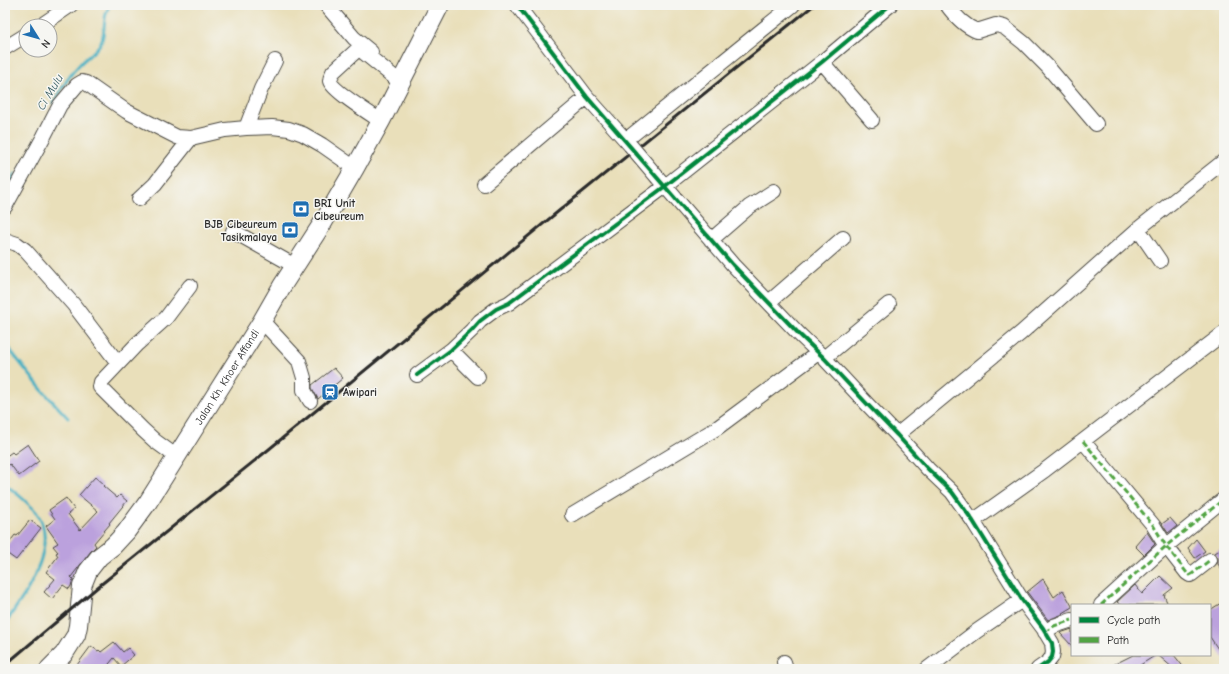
<svg xmlns="http://www.w3.org/2000/svg" width="1229" height="674" viewBox="0 0 1229 674" font-family="'Comic Neue',sans-serif">
	<style>
		.lines { fill: none; stroke-linecap: round; stroke-linejoin: round }
		.stream { stroke: #45b0c3; stroke-width: 3 }
		.building { fill: #bba1dd }
		.minor-casing { stroke: #484640; stroke-width: 16 }
		.major-casing { stroke: #484640; stroke-width: 20 }
		.minor { stroke: #fff; stroke-width: 14 }
		.major { stroke: #fff; stroke-width: 18 }
		.rail { stroke: #2b2b2b; stroke-width: 3 }
		.minor-bridge-casing { stroke: #484640; stroke-width: 16; stroke-linecap: butt }
		.minor-bridge { stroke: #fff; stroke-width: 14 }
		.quiet { stroke: #51a443; stroke-width: 3; stroke-dasharray: 6 3; stroke-linecap: butt }
		.cycleway-casing { stroke: #f6f6f2; stroke-width: 6 }
		.cycleway { stroke: #00873e; stroke-width: 4 }
		.labels { text-anchor: middle; dominant-baseline: central; stroke-width: 3; stroke-linejoin: round; paint-order: stroke }
		.poi-label { font-size: 11px; font-weight: bold; fill: #2b2b2b; stroke: #f6f6f2; text-anchor: start }
		.street-label { font-size: 11px; fill: #2b2b2b; stroke: #f6f6f2 }
		.water-label { font-size: 12px; font-style: italic; fill: #345a60; stroke: #f6f6f2 }
	</style>
	<rect width="100%" height="100%" fill="#f6f6f2"/>
	<filter id="ink" filterUnits="userSpaceOnUse"><feTurbulence type="fractalNoise" baseFrequency=".025" numOctaves="2"/><feDisplacementMap in="SourceGraphic" scale="8" xChannelSelector="R" yChannelSelector="G"/><feConvolveMatrix kernelMatrix="1 2 1 2 8 2 1 2 1" color-interpolation-filters="sRGB"/></filter>
	<filter id="wash" filterUnits="userSpaceOnUse"><feTurbulence type="fractalNoise" baseFrequency=".012" numOctaves="4" result="noise"/><feDisplacementMap in="SourceGraphic" scale="16" xChannelSelector="R" yChannelSelector="G"/><feGaussianBlur stdDeviation="0.9" result="paint"/><feColorMatrix in="noise" values="0 0 0 0 0 0 0 0 0 0 0 0 0 0 0 0 0 1.4 0 .05"/><feComposite in="paint" operator="in"/></filter>
	<g filter="url(#wash)">
		<rect width="100%" height="100%" fill="#e9dfba"/>
		<g class="lines">
			<path class="stream" d="M 54,103 C 61,89 69,75 80,64 C 86,58 96,51 100,44 C 107,33 101,18 110,5
				M 5,192 L 15,174
				M 5,253 L 10,247
				M 5,341 L 13,354 L 42,390 L 68,418
				M 5,484 C 16,493 28,502 37,513 C 54,538 38,572 25,594 C 18,605 11,614 5,625"/>
		</g>
		<g id="blocks">
			<path class="building" d="M 334,368 L 343,378 L 318,399 L 312,388 L 312,385 Z
				M 28,444 L 39,461 L 19,476 L 10,464 L 5,468 L 5,457 L 12,452 L 14,454 Z
				M 95,477 L 104,485 L 103,486 L 117,498 L 120,495 L 127,501 L 109,523 L 110,524 L 94,543 L 96,546 L 91,551 L 71,577 L 73,579 L 71,586 L 69,589 L 63,585 L 52,599 L 44,592 L 55,579 L 46,572 L 58,556 L 56,553 L 58,552 L 53,546 L 58,543 L 46,526 L 55,519 L 49,510 L 66,498 L 74,509 L 68,514 L 80,530 L 98,511 L 79,495 Z
				M 1170,518 L 1177,526 L 1168,533 L 1162,524 Z
				M 30,520 L 41,528 L 16,560 L 5,552 L 5,548 L 15,535 L 17,536 Z
				M 1147,532 L 1155,544 L 1144,555 L 1135,546 Z
				M 1196,539 L 1205,551 L 1195,558 L 1188,548 Z
				M 1224,547 L 1224,573 L 1218,564 L 1218,558 L 1215,553 Z
				M 1160,576 L 1173,588 L 1164,595 L 1168,605 L 1121,605 L 1117,602 L 1135,585 L 1142,594 Z
				M 1043,579 L 1054,597 L 1063,590 L 1072,606 L 1072,607 L 1062,613 L 1063,614 L 1048,620 L 1027,592 Z
				M 1224,601 L 1224,658 L 1210,637 L 1210,610 Z
				M 1072,629 L 1072,646 L 1060,633 Z
				M 114,642 L 123,652 L 128,648 L 134,655 L 121,666 L 114,658 L 105,669 L 74,669 L 91,646 L 98,651 L 99,650 L 101,652 Z
				M 1133,655 L 1156,655 L 1134,669 L 1105,669 Z
				M 1158,655 L 1174,655 L 1185,669 L 1174,669 Z"/>
		</g>
	</g>
	<g filter="url(#ink)">
		<use href="#blocks" fill-opacity="0" stroke="#484640" stroke-width="1"/>
		<g class="lines">
			<g class="minor-casing">
				<path id="minor" d="M 326,5 L 354,38 L 371,52
					M 517,5 L 587,97 L 630,145
					M 947,5 C 955,16 964,26 977,31 L 996,25 L 1004,27 L 1024,43 L 1047,66 L 1096,124
					M 40,26 L 71,5
					M 5,48 L 26,35
					M 822,62 L 872,120
					M 381,121 C 372,115 332,90 330,81 C 330,77 332,75 333,72 L 357,50 L 362,51 L 400,82
					M 246,128 L 261,89 L 275,61
					M 626,140 L 793,5
					M 658,178 L 733,265 L 799,334 L 824,358 L 868,405 L 897,435 L 928,469 L 952,492 L 973,521 L 1022,600 L 1043,628 L 1052,643 L 1053,652 L 1052,657 L 1048,662 L 1038,669
					M 484,184 L 587,97
					M 139,199 L 155,184 L 191,138
					M 5,207 L 44,136 L 60,105 L 77,85 L 82,82 L 86,83 L 126,111 L 177,137 L 191,138 L 225,130 L 246,128 L 272,127 L 289,129 L 303,134 L 322,145 L 355,168
					M 1138,229 L 1160,261
					M 233,231 L 295,266
					M 5,240 L 17,244 L 25,250 L 73,304 L 118,363
					M 711,240 L 749,207 L 774,191
					M 769,302 L 843,238
					M 262,321 L 299,361 L 304,378 L 304,390 L 310,401
					M 451,350 L 478,377
					M 824,358 L 889,304
					M 417,375 L 451,350 L 472,330 L 480,321 L 496,309 L 509,303 L 664,187 L 822,62 L 890,5
					M 897,435 L 1021,333 L 1138,229 L 1224,161
					M 1083,441 L 1153,525 L 1166,546 L 1187,573 L 1190,575 L 1192,574 L 1210,560
					M 177,457 L 155,441 L 143,430 L 100,387 L 101,382 L 137,344 L 166,318 L 190,286
					M 572,515 L 717,428 L 818,353
					M 973,521 L 1045,470 L 1224,333
					M 1101,605 L 1166,546 L 1224,499
					M 1045,632 L 1054,626 L 1072,620
					M 784,662 L 786,669
					M 927,669 L 977,631 L 1022,600"/>
			</g>
			<g class="major-casing">
				<g id="major">
					<path id="s1" d="M 49,669 L 64,654 L 76,635 L 78,626 L 82,586 L 88,571 L 99,557 L 113,546 L 126,532 L 148,502 L 262,321 L 282,286 L 324,221 L 355,168 L 381,121 L 440,5"/>
				</g>
			</g>
			<use href="#minor" class="minor"/>
			<use href="#major" class="major"/>
			<path class="rail" d="M 5,665 L 99,586 L 268,450 L 560,210 L 814,5"/>
			<g class="minor-bridge-casing">
				<path id="minor-bridge" d="M 630,145 L 658,178"/>
			</g>
			<use href="#minor-bridge" class="minor-bridge"/>
			<path class="quiet" d="M 1083,441 L 1153,525 L 1166,546 L 1187,573 L 1190,575 L 1192,574 L 1210,560
				M 1101,605 L 1166,546 L 1224,499
				M 1045,632 L 1054,626 L 1072,620"/>
			<g class="cycleway-casing">
				<path id="cycleway" d="M 517,5 L 587,97 L 733,265 L 799,334 L 824,358 L 868,405 L 897,435 L 928,469 L 952,492 L 973,521 L 1022,600 L 1043,628 L 1052,643 L 1053,652 L 1052,657 L 1048,662 L 1038,669
					M 417,375 L 451,350 L 472,330 L 480,321 L 496,309 L 509,303 L 664,187 L 822,62 L 890,5"/>
			</g>
			<use href="#cycleway" class="cycleway"/>
		</g>
	</g>
	<defs>
		<g id="bank-square" transform="scale(0.9)"><rect x="-9" y="-9" width="18" height="18" rx="4" fill="#1f6fb2" stroke="#f6f6f2"/><path d="M-6-4H6V4H-6ZM0-2.3a2.3 2.3 0 1 0 0 4.6a2.3 2.3 0 1 0 0-4.6Z" fill="#fff"/></g>
		<g id="station-square" transform="scale(0.9)"><rect x="-9" y="-9" width="18" height="18" rx="4" fill="#1f6fb2" stroke="#f6f6f2"/><path d="M-3-6H3Q5-6 5-4V2Q5 4 3 4L4.5 6H3L1.5 4h-3L-3 6H-4.5L-3 4Q-5 4-5 2V-4Q-5-6-3-6ZM-3.5-4v3h7v-3ZM-3.5 1v1.5H-2V1ZM2 1v1.5H3.5V1Z" fill="#fff"/></g>
	</defs>
	<g fill-rule="evenodd">
		<use href="#bank-square" x="301" y="209"/>
		<use href="#bank-square" x="290" y="230"/>
		<use href="#station-square" x="330" y="392"/>
	</g>
	<g class="labels">
		<g class="poi-label">
			<text x="314" y="203">BRI Unit<tspan x="314" dy="13">Cibeureum</tspan></text>
			<text x="277" y="224" text-anchor="end">BJB Cibeureum<tspan x="277" dy="13">Tasikmalaya</tspan></text>
			<text x="343" y="392">Awipari</text>
		</g>
		<g class="street-label">
			<text stroke="none"><textPath href="#s1" startOffset="349">Jalan Kh. Khoer Affandi</textPath></text>
		</g>
		<g class="water-label">
			<text transform="translate(50 92) rotate(-59)">Ci Mulu</text>
		</g>
	</g>
	<rect width="1229" height="674" fill="none" stroke="#f6f6f2" stroke-width="20"/>
	<rect x="1071" y="604" width="140" height="52" fill="#f6f6f2" stroke="#a5a5a2"/>
	<rect x="1079" y="617" width="20" height="6" fill="#00873e" stroke="#a5a5a2"/>
	<text x="1107" y="624" font-size="12" fill="#2b2b2b">Cycle path</text>
	<rect x="1079" y="637" width="20" height="6" fill="#51a443" stroke="#a5a5a2"/>
	<text x="1107" y="644" font-size="12" fill="#2b2b2b">Path</text>
	<g transform="translate(38 38) rotate(127)"><circle r="19" fill="#f6f6f2" stroke="#a5a5a2"/>
	<path d="M0-3L7 15L0 10L-7 15Z" fill="#1f6fb2"/>
	<text y="-6" font-size="11" font-weight="bold" text-anchor="middle" fill="#2b2b2b">N</text>
	</g>
</svg>
